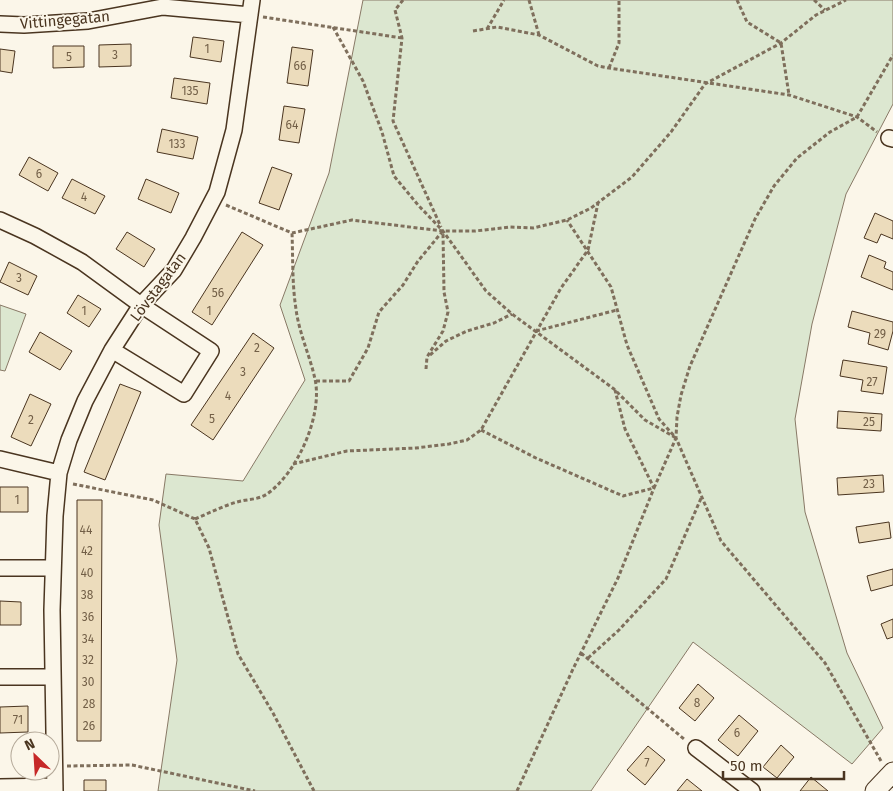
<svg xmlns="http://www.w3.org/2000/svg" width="893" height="791" viewBox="0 0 893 791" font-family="'Fira Sans',sans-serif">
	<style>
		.green { fill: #dce7d0; stroke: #887966 }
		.building { fill: #ecdcbc; stroke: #4a3520 }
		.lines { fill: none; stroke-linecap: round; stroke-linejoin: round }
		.minor-casing { stroke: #4a3520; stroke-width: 18 }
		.tertiary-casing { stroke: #4a3520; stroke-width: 21 }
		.path { stroke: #7f6f5c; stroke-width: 3; stroke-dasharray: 4 2.5; stroke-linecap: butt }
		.minor { stroke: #fbf6e9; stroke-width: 15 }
		.tertiary { stroke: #fbf6e9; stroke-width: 19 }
		.labels { text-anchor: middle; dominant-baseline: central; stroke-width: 4; stroke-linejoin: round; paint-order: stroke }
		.number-label { font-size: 12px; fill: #725f47 }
		.street-label { font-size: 15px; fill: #4a3520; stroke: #fbf6e9 }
	</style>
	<rect width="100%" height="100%" fill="#fbf6e9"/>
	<path class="green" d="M 363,0 L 893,0 L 893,104 L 846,194 L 812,324 L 795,419 L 805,512 L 847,653 L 883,728 L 852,764 L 693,642 L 591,791 L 158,791 L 177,660 L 159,525 L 166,474 L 243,481 L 305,380 L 280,305 L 329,173 Z
		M 0,305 L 26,314 L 5,371 L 0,370 Z"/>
	<path class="building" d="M 193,37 L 224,41 L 221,62 L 190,57 Z
		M 131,44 L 131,66 L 99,67 L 99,45 Z
		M 53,46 L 84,46 L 84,67 L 53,68 Z
		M 292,47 L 313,50 L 308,86 L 287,83 Z
		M 0,49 L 15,51 L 12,73 L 0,71 Z
		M 174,78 L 210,83 L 207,104 L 171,98 Z
		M 284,106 L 305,109 L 299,143 L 279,140 Z
		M 162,129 L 198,137 L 193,159 L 157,152 Z
		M 29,157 L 58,173 L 48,191 L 19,175 Z
		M 272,167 L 292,174 L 279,210 L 259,203 Z
		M 72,179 L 105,196 L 95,214 L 62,198 Z
		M 146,179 L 179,193 L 171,213 L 138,199 Z
		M 875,213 L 893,221 L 893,239 L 881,234 L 877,243 L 864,238 Z
		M 127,232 L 155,249 L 144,267 L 116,249 Z
		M 242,232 L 263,245 L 212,325 L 192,312 Z
		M 869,255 L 886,262 L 884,268 L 893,272 L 893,290 L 861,277 Z
		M 9,262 L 37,276 L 28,295 L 0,282 Z
		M 78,295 L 101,309 L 89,327 L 67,313 Z
		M 852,311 L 893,322 L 893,331 L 888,350 L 868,344 L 870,333 L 848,327 Z
		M 40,332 L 72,351 L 60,370 L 29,352 Z
		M 253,333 L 274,348 L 213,440 L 191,425 Z
		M 843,360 L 887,367 L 883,394 L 861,391 L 863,380 L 840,376 Z
		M 120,384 L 141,392 L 105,480 L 84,472 Z
		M 30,394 L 51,404 L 31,446 L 11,437 Z
		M 838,411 L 882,414 L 881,431 L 837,428 Z
		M 883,475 L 884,492 L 838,495 L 837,478 Z
		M 0,487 L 28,487 L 28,512 L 0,512 Z
		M 77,500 L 102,500 L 101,741 L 77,741 Z
		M 889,522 L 891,538 L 859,543 L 856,527 Z
		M 893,569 L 893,585 L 871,591 L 867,576 Z
		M 0,601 L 21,602 L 21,625 L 0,625 Z
		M 893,619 L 893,637 L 887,639 L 881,624 Z
		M 698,684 L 714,698 L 695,721 L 679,708 Z
		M 28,706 L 28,732 L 0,733 L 0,707 Z
		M 739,715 L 758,731 L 738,756 L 718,740 Z
		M 781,745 L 794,757 L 777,778 L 763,767 Z
		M 648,746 L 665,760 L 645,785 L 627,770 Z
		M 811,777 L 828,791 L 800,791 Z
		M 687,779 L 702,791 L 677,791 Z
		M 84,780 L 106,780 L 106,791 L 84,791 Z"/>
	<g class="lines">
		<g class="minor-casing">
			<path id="minor" d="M 0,24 L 24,25 L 88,21 L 163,7 L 250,15
				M 889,138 L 893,139
				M 0,220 L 35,236 L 82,262 L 141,305 L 211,351 L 184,394 L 112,350
				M 0,459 L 59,473
				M 0,568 L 53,568
				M 0,677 L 53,677
				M 696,748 L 752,791
				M 0,787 L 55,786
				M 55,791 L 52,610 L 55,516 L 59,473 L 69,440 L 85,401 L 112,350 L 141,305 L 174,270 L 193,238 L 217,192 L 234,130 L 252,0"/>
		</g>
		<g class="tertiary-casing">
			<path id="tertiary" d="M 875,791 L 893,772"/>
		</g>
		<path class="path" d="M 403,0 L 395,10 L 402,38 L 393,121 L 441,227
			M 529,0 L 539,35
			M 737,0 L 747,22 L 781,43 L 789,95
			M 814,0 L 825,10
			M 263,17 L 402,38
			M 333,27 L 363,81 L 382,132 L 394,176 L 418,205 L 443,231 L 486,291 L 512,314 L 614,389 L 645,420 L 676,438
			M 487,29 L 504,0
			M 473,31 L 497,27 L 539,35 L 598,66 L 609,68 L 789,95 L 857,117 L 877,132
			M 609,68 L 619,43 L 619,0
			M 226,205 L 292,233 L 352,220 L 443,231 L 475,231 L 510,227 L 533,228 L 567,220 L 591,208 L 632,177 L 671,132 L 705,84 L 781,43 L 816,15 L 846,0
			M 536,331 L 617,310
			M 430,355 L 446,341 L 467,331 L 494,323 L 512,314
			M 426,369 L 427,357 L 443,331 L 448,312 L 444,292 L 443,233
			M 316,381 L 349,381 L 368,348 L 379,312 L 403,285 L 418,261 L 442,232
			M 481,430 L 536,458 L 623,496 L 654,488 L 676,438 L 659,419 L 627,345 L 611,287 L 567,220
			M 293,464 L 347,451 L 416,448 L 449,444 L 467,440 L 481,430 L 561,288 L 588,250 L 598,203
			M 73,484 L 153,500 L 195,519 L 209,548 L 238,654 L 273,713 L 314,791
			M 195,519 C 209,513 223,506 237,502 C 247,499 258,500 267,494 C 297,473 323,416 315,379 C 310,356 299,333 296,309 C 292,284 293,258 292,233
			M 581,653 L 684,739
			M 588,658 L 619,630 L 666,579 L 702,496
			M 881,761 L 825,663 L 721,541 L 676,438 L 677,417 L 681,395 L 690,366 L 755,219 L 774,186 L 797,158 L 830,132 L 857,117 L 893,55
			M 67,766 L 132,765 L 255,791
			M 517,791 L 573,669 L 618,578 L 654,488 L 625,429 L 615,390"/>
		<use href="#minor" class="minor"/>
		<use href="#tertiary" class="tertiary"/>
	</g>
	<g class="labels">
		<g class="number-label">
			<text x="207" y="49">1</text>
			<text x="115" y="55">3</text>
			<text x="69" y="57">5</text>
			<text x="300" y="66">66</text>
			<text x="190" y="91">135</text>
			<text x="292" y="125">64</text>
			<text x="177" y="144">133</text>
			<text x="39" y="174">6</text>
			<text x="84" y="197">4</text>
			<text x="19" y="278">3</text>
			<text x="218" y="293">56</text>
			<text x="84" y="311">1</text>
			<text x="209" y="311">1</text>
			<text x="880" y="334">29</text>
			<text x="257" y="348">2</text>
			<text x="243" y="372">3</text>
			<text x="872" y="382">27</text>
			<text x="228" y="396">4</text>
			<text x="212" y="419">5</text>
			<text x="31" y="420">2</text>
			<text x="869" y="422">25</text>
			<text x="869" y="484">23</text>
			<text x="17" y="500">1</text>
			<text x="86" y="530">44</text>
			<text x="87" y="551">42</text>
			<text x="87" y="573">40</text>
			<text x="87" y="595">38</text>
			<text x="88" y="617">36</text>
			<text x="88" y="639">34</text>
			<text x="88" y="660">32</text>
			<text x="88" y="682">30</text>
			<text x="697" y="703">8</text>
			<text x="89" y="704">28</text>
			<text x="18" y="720">71</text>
			<text x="89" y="726">26</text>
			<text x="737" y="733">6</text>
			<text x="647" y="763">7</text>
		</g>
		<g class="street-label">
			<text transform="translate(65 20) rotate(-5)">Vittingegatan</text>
			<text transform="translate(158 287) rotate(-53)">Lövstagatan</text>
		</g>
	</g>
	<g transform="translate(35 756) rotate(335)"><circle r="24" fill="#fbf6e9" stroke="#b4a999"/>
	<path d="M0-4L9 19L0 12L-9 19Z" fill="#c62828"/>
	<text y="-8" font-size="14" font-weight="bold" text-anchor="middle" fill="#4a3520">N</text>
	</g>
	<path d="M723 771v8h121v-8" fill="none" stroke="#4a3520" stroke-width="2.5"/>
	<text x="730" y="771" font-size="15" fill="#4a3520" stroke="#fbf6e9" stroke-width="4" paint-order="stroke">50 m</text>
</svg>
